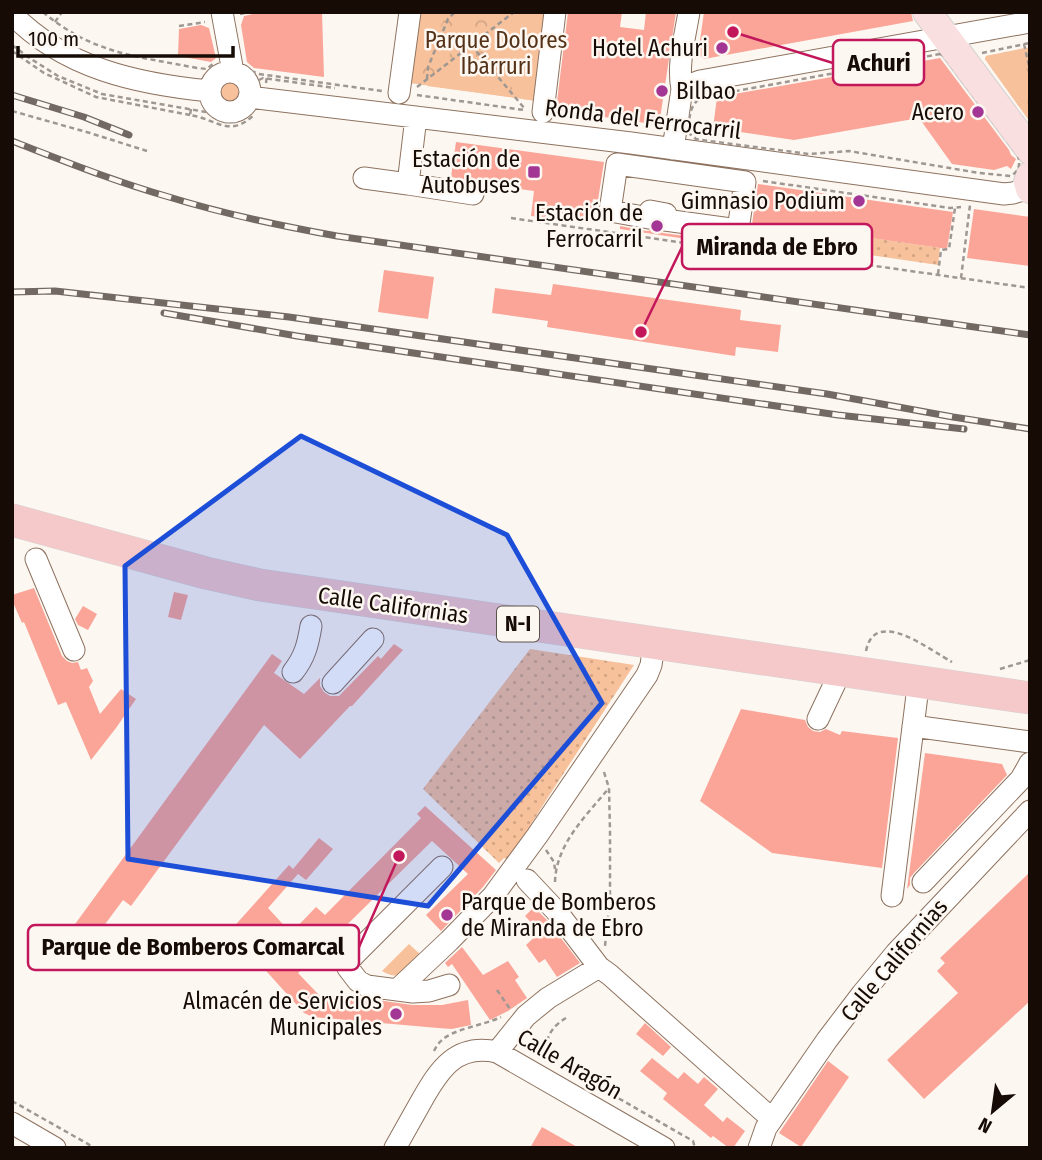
<svg xmlns="http://www.w3.org/2000/svg" width="1042" height="1160" viewBox="0 0 1042 1160" font-family="'Fira Sans Condensed',sans-serif">
	<style>
		.grass { fill: url(#grass-dots) }
		.park { fill: url(#park-crowns) }
		.garden { fill: #f7c19b }
		.building { fill: #faa597 }
		.lines { fill: none; stroke-linecap: round; stroke-linejoin: round }
		.minor-casing { stroke: #8d725f; stroke-width: 23 }
		.major-casing { stroke: #d5d3d2; stroke-width: 30 }
		.highway-casing { stroke: #d5d3d2; stroke-width: 33 }
		.path { stroke: #9f9791; stroke-width: 2.5; stroke-dasharray: 5 3.5; stroke-linecap: butt }
		.minor { stroke: #fff; stroke-width: 21 }
		.major { stroke: #f9dfdf; stroke-width: 28 }
		.highway { stroke: #f5c9c9; stroke-width: 32 }
		.rail-casing { stroke: #726963; stroke-width: 7 }
		.rail { stroke: #fdf7f2; stroke-width: 4.5; stroke-dasharray: 13; stroke-linecap: butt }
		.marked { fill: #1d4ed8; fill-opacity: 0.2; stroke: #1d4ed8; stroke-width: 5; stroke-linejoin: round }
		.poi-dot { fill: #a33695; stroke: #fdf7f2; stroke-width: 2.5 }
		.labels { text-anchor: middle; dominant-baseline: central; stroke-width: 5; stroke-linejoin: round; paint-order: stroke }
		.shield { fill: #fdf7f2; stroke: #5b524c; stroke-width: 2 }
		.shield-label { font-size: 21px; font-weight: bold; fill: #160c05 }
		.park-label { font-size: 23px; fill: #543217; stroke: #fdf7f2 }
		.poi-label { font-size: 23px; fill: #160c05; stroke: #fdf7f2; text-anchor: end }
		.street-label { font-size: 23px; fill: #160c05; stroke: #fdf7f2 }
		.leader { fill: none; stroke: #c2185b; stroke-width: 2.5 }
		.callout-dot { fill: #c2185b; stroke: #fdf7f2; stroke-width: 2.5 }
		.callout { fill: #fdf7f2; stroke: #c2185b; stroke-width: 2.5 }
		.callout-label { font-size: 24px; text-anchor: middle; font-weight: bold; fill: #160c05 }
	</style>
	<defs>
		<pattern id="grass-dots" width="8" height="8" patternUnits="userSpaceOnUse" patternTransform="scale(1.75)"><rect width="8" height="8" fill="#f7c19b"/><path d="M2 2h.1M6 6h.1" fill="none" stroke="#d3a584" stroke-width="1.8" stroke-linecap="round"/></pattern>
		<pattern id="park-crowns" width="20" height="18" patternUnits="userSpaceOnUse" patternTransform="scale(1.75)"><rect width="20" height="18" fill="#f7c19b"/><path d="M2 6a3 3 0 1 1 6 0M12 15a3 3 0 1 1 6 0" fill="none" stroke="#d3a584"/></pattern>
	</defs>
	<rect width="100%" height="100%" fill="#fdf7f2"/>
	<path class="grass" d="M 832,232 L 940,248 L 938,265 L 829,249 Z
		M 530,649 L 634,665 L 543,805 L 509,860 L 504,858 L 499,863 L 423,789 Z"/>
	<path class="park" d="M 419,12 L 546,12 L 537,101 L 410,83 Z
		M 1030,47 L 1030,122 L 985,59 L 986,56 Z"/>
	<path class="garden" d="M 419,12 L 448,12 L 431,46 L 418,78 L 410,83 Z
		M 524,12 L 546,12 L 537,101 L 522,99 L 504,79 L 506,75 L 500,67 L 495,67 L 479,47 Z
		M 454,21 L 467,41 L 432,68 Z
		M 1018,50 L 1019,54 L 1023,55 C 1026,69 1034,89 1027,103 L 1018,105 L 985,59 L 986,56 Z
		M 472,51 L 489,72 L 488,76 L 495,84 L 499,83 L 510,97 L 427,86 Z
		M219 92a10 10 0 1 1 20 0a10 10 0 1 1-20 0Z
		M 409,944 L 421,955 C 408,968 401,983 382,971 Z"/>
	<path class="building" d="M 261,12 L 322,12 L 324,77 L 254,68 L 247,62 L 241,25 L 244,16 Z
		M 568,12 L 622,12 L 620,27 L 644,30 L 646,12 L 676,12 L 660,119 L 652,124 L 556,110 Z
		M 704,12 L 911,12 L 913,21 L 704,59 L 698,54 Z
		M 201,25 L 209,28 L 216,58 L 211,62 L 178,56 L 179,29 Z
		M 940,58 L 1009,150 L 1011,155 L 1016,159 L 1011,169 L 1007,166 L 994,170 L 952,164 L 919,118 L 794,140 L 713,128 L 717,97 Z
		M 456,142 L 604,162 L 598,200 L 593,199 L 590,223 L 531,216 L 534,191 L 481,184 L 475,181 L 451,177 Z
		M 758,184 L 953,212 L 947,249 L 789,226 L 787,229 L 752,224 Z
		M 974,209 L 1030,217 L 1030,266 L 967,258 Z
		M 620,226 L 647,231 L 656,229 L 663,233 L 693,237 L 693,240 L 620,229 Z
		M 384,270 L 434,277 L 428,319 L 378,312 Z
		M 553,284 L 741,310 L 740,320 L 781,325 L 778,352 L 736,347 L 735,356 L 547,327 L 548,321 L 492,313 L 495,288 L 551,295 Z
		M 34,588 L 62,656 L 67,661 L 72,663 L 78,662 L 81,670 L 87,668 L 93,681 L 89,687 L 100,714 L 121,689 L 136,699 L 116,728 L 91,760 L 66,702 L 58,705 L 24,622 L 22,623 L 12,600 L 12,595 Z
		M 174,592 L 188,595 L 181,620 L 168,617 Z
		M 83,606 L 97,614 L 88,630 L 78,625 L 75,619 Z
		M 394,644 L 403,650 L 352,706 L 350,706 L 300,759 L 264,725 L 131,906 L 123,900 L 89,946 L 70,931 L 272,654 L 282,661 L 274,673 L 304,694 L 320,678 L 320,686 L 324,692 L 330,696 L 339,696 L 378,656 L 381,659 Z
		M 741,709 L 805,720 L 808,727 L 813,731 L 820,732 L 826,729 L 840,735 L 842,731 L 898,738 L 882,868 L 772,853 L 700,801 Z
		M 925,753 L 1002,764 L 1007,775 L 914,873 L 910,878 L 910,885 L 907,889 Z
		M 425,806 L 496,870 L 483,887 L 441,931 L 426,915 L 468,874 L 432,841 L 298,973 L 319,995 L 363,998 L 412,1005 L 442,1005 L 468,1000 L 471,1025 L 452,1029 L 438,1028 L 313,1017 L 304,1013 L 230,931 L 289,865 L 293,869 L 319,838 L 333,849 L 306,880 L 298,874 L 268,908 L 291,933 L 316,907 L 325,915 L 421,818 L 417,814 Z
		M 1030,872 L 1030,1001 L 924,1099 L 887,1060 L 958,993 L 937,971 L 945,963 L 940,958 Z
		M 534,907 L 548,921 L 580,963 L 557,977 L 545,959 L 539,963 L 526,945 L 540,932 L 525,916 Z
		M 462,947 L 483,975 L 508,961 L 519,977 L 515,980 L 527,998 L 508,1011 L 490,1020 L 452,964 L 448,967 L 445,963 Z
		M 645,1023 L 671,1047 L 663,1056 L 636,1034 Z
		M 652,1058 L 678,1079 L 684,1072 L 698,1084 L 704,1077 L 718,1089 L 704,1105 L 723,1122 L 727,1117 L 745,1131 L 733,1148 L 729,1148 L 713,1136 L 711,1138 L 663,1099 L 667,1093 L 640,1071 Z
		M 828,1061 L 849,1077 L 801,1147 L 779,1133 Z
		M 542,1127 L 579,1148 L 530,1148 Z"/>
	<g class="lines">
		<g class="minor-casing">
			<path id="minor" d="M 222,12 L 233,72
				M 12,14 C 64,68 137,84 210,91
				M210 92a20 20 0 1 1 40 0a20 20 0 1 1-40 0Z
				M 682,89 L 692,84 L 700,81 L 1030,22
				M 399,93 L 410,12
				M 249,97 L 631,143 L 1004,194 L 1013,193 L 1029,188
				M 543,112 L 555,12
				M 416,117 L 408,184 L 473,194
				M 673,149 L 682,89 C 677,65 685,37 689,12
				M 617,164 L 745,182 L 738,230 L 665,220 L 666,214 L 650,211 L 649,218 L 610,211 Z
				M 364,178 L 408,184
				M 36,559 L 74,650
				M 293,672 C 305,657 308,644 311,626
				M 333,683 L 373,639
				M 818,719 L 835,683
				M 913,726 L 1030,742
				M 442,867 L 355,954 L 349,961 L 348,968 L 358,981 L 367,986 L 413,992 L 429,991 L 449,985
				M 527,880 L 558,913 L 599,967 L 610,975 L 772,1119
				M 923,882 L 1021,779 L 1030,763
				M 892,896 L 917,695
				M 397,990 L 449,941 L 493,896 L 537,836 L 647,675 L 651,665 L 654,644
				M 497,1052 L 526,1016 L 548,998 L 599,967
				M 12,1123 L 55,1148
				M 395,1148 C 404,1132 413,1116 422,1100 C 439,1070 456,1043 497,1052 L 664,1148
				M 759,1148 L 766,1128 L 827,1040 L 862,994 L 896,953 L 1030,811"/>
		</g>
		<g class="major-casing">
			<path id="major" d="M 927,12 L 1030,150
				M 1030,176 L 1028,182 L 1030,189"/>
		</g>
		<g class="highway-casing">
			<path id="highway" d="M 12,520 L 206,573 L 260,585 L 1030,698"/>
		</g>
		<path class="path" d="M 43,12 C 93,54 136,56 197,68 L 207,69 L 214,63
			M 240,14 L 250,12
			M 55,22 L 62,12
			M 179,26 L 205,22
			M 1024,44 L 1030,70
			M 12,45 L 28,57 L 58,76 L 102,94 L 206,112 L 223,122 L 235,122 L 249,115
			M 471,45 L 525,109
			M 12,51 L 44,73 L 96,97 L 190,115
			M 982,53 L 1030,43
			M 940,54 L 944,56 L 1018,155 C 1020,165 1020,170 1011,176 L 979,173 L 849,151 L 809,154 L 709,141 L 696,139 L 690,134 C 688,120 689,103 703,97 Z
			M 251,71 L 259,74 L 382,91
			M 427,79 L 428,67 L 448,19 L 455,12
			M 259,80 L 263,78 L 335,88
			M 266,83 L 267,75
			M 417,87 L 514,12
			M 417,95 L 524,110
			M 191,109 L 190,115 C 217,119 229,139 255,114
			M 12,111 L 90,133 L 147,151
			M 559,115 L 576,117
			M 763,181 L 950,208 L 961,207
			M 511,218 L 692,244 L 696,242
			M 742,247 L 1030,288
			M 938,274 L 941,250 L 949,249 L 955,208
			M 961,278 L 970,205
			M 866,651 C 875,606 931,651 952,662
			M 1000,669 L 1030,660
			M 604,772 L 609,788 L 610,831 L 610,897 L 605,946
			M 546,850 L 554,862 L 555,869
			M 555,882 C 556,844 586,816 609,788
			M 497,990 L 510,1009
			M 566,1018 C 561,1021 556,1025 553,1029 C 541,1044 548,1062 564,1067 L 693,1141 L 695,1148
			M 434,1051 C 435,1049 439,1042 441,1041 C 452,1029 485,1025 501,1017
			M 12,1101 L 95,1148
			M 12,1147 L 13,1148"/>
		<use href="#minor" class="minor"/>
		<use href="#major" class="major"/>
		<use href="#highway" class="highway"/>
		<g class="rail-casing">
			<path id="rail" d="M 12,95 L 84,117 L 129,135
				M 12,141 C 64,161 116,182 169,197 C 224,214 281,226 337,236 L 1030,335
				M 12,292 L 55,291 L 289,317 L 827,394 L 953,417 L 1030,429
				M 164,313 L 297,336 L 838,415 L 964,429"/>
		</g>
		<use href="#rail" class="rail"/>
	</g>
	<path class="marked" d="M 301,436 L 507,535 L 602,703 L 428,906 L 128,859 L 125,566 Z"/>
	<g class="poi-dot">
		<circle cx="722" cy="48" r="7"/>
		<circle cx="662" cy="91" r="7"/>
		<circle cx="978" cy="112" r="7"/>
		<rect x="527" y="165" width="14" height="14" rx="3.5"/>
		<circle cx="859" cy="201" r="7"/>
		<circle cx="657" cy="226" r="7"/>
		<circle cx="447" cy="915" r="7"/>
		<circle cx="396" cy="1014" r="7"/>
	</g>
	<g class="labels">
		<rect class="shield" x="497" y="606.5" width="42" height="35" rx="5"/>
		<g class="shield-label">
			<text x="518" y="624">N-I</text>
		</g>
		<g class="park-label">
			<text x="496" y="40">Parque Dolores<tspan x="496" dy="26">Ibárruri</tspan></text>
		</g>
		<g class="poi-label">
			<text x="708" y="48">Hotel Achuri</text>
			<text x="676" y="91" text-anchor="start">Bilbao</text>
			<text x="964" y="112">Acero</text>
			<text x="520" y="159">Estación de<tspan x="520" dy="26">Autobuses</tspan></text>
			<text x="845" y="201">Gimnasio Podium</text>
			<text x="643" y="213">Estación de<tspan x="643" dy="26">Ferrocarril</tspan></text>
			<text x="461" y="902" text-anchor="start">Parque de Bomberos<tspan x="461" dy="26">de Miranda de Ebro</tspan></text>
			<text x="382" y="1001">Almacén de Servicios<tspan x="382" dy="26">Municipales</tspan></text>
		</g>
		<g class="street-label">
			<text transform="translate(643 119) rotate(7)">Ronda del Ferrocarril</text>
			<text transform="translate(393 605) rotate(8)">Calle Californias</text>
			<text transform="translate(894 960) rotate(-50)">Calle Californias</text>
			<text transform="translate(570 1064) rotate(30)">Calle Aragón</text>
		</g>
	</g>
	<path class="leader" d="M733 32L833 63M641 332L682 247M399 856L359 947"/>
	<g class="callout-dot">
		<circle cx="733" cy="32" r="7"/>
		<circle cx="641" cy="332" r="7"/>
		<circle cx="399" cy="856" r="7"/>
	</g>
	<g class="callout">
		<rect x="833" y="40" width="91" height="45" rx="7"/>
		<rect x="682" y="224" width="190" height="45" rx="7"/>
		<rect x="28" y="925" width="331" height="45" rx="7"/>
	</g>
	<g class="callout-label">
		<text x="879" y="71">Achuri</text>
		<text x="777" y="255">Miranda de Ebro</text>
		<text x="193" y="955">Parque de Bomberos Comarcal</text>
	</g>
	<rect width="1042" height="1160" fill="none" stroke="#160c05" stroke-width="28"/>
	<g transform="translate(993 1111) rotate(209)" stroke="#fdf7f2" stroke-width="5" paint-order="stroke">
	<path d="M0-5L12 26L0 18L-12 26Z" fill="#160c05"/>
	<text y="-10" font-size="19" font-weight="bold" text-anchor="middle" fill="#160c05">N</text>
	</g>
	<path d="M18 46v10h215v-10" fill="none" stroke="#160c05" stroke-width="3.5"/>
	<text x="28" y="46" font-size="21" fill="#160c05" stroke="#fdf7f2" stroke-width="5" paint-order="stroke">100 m</text>
</svg>
